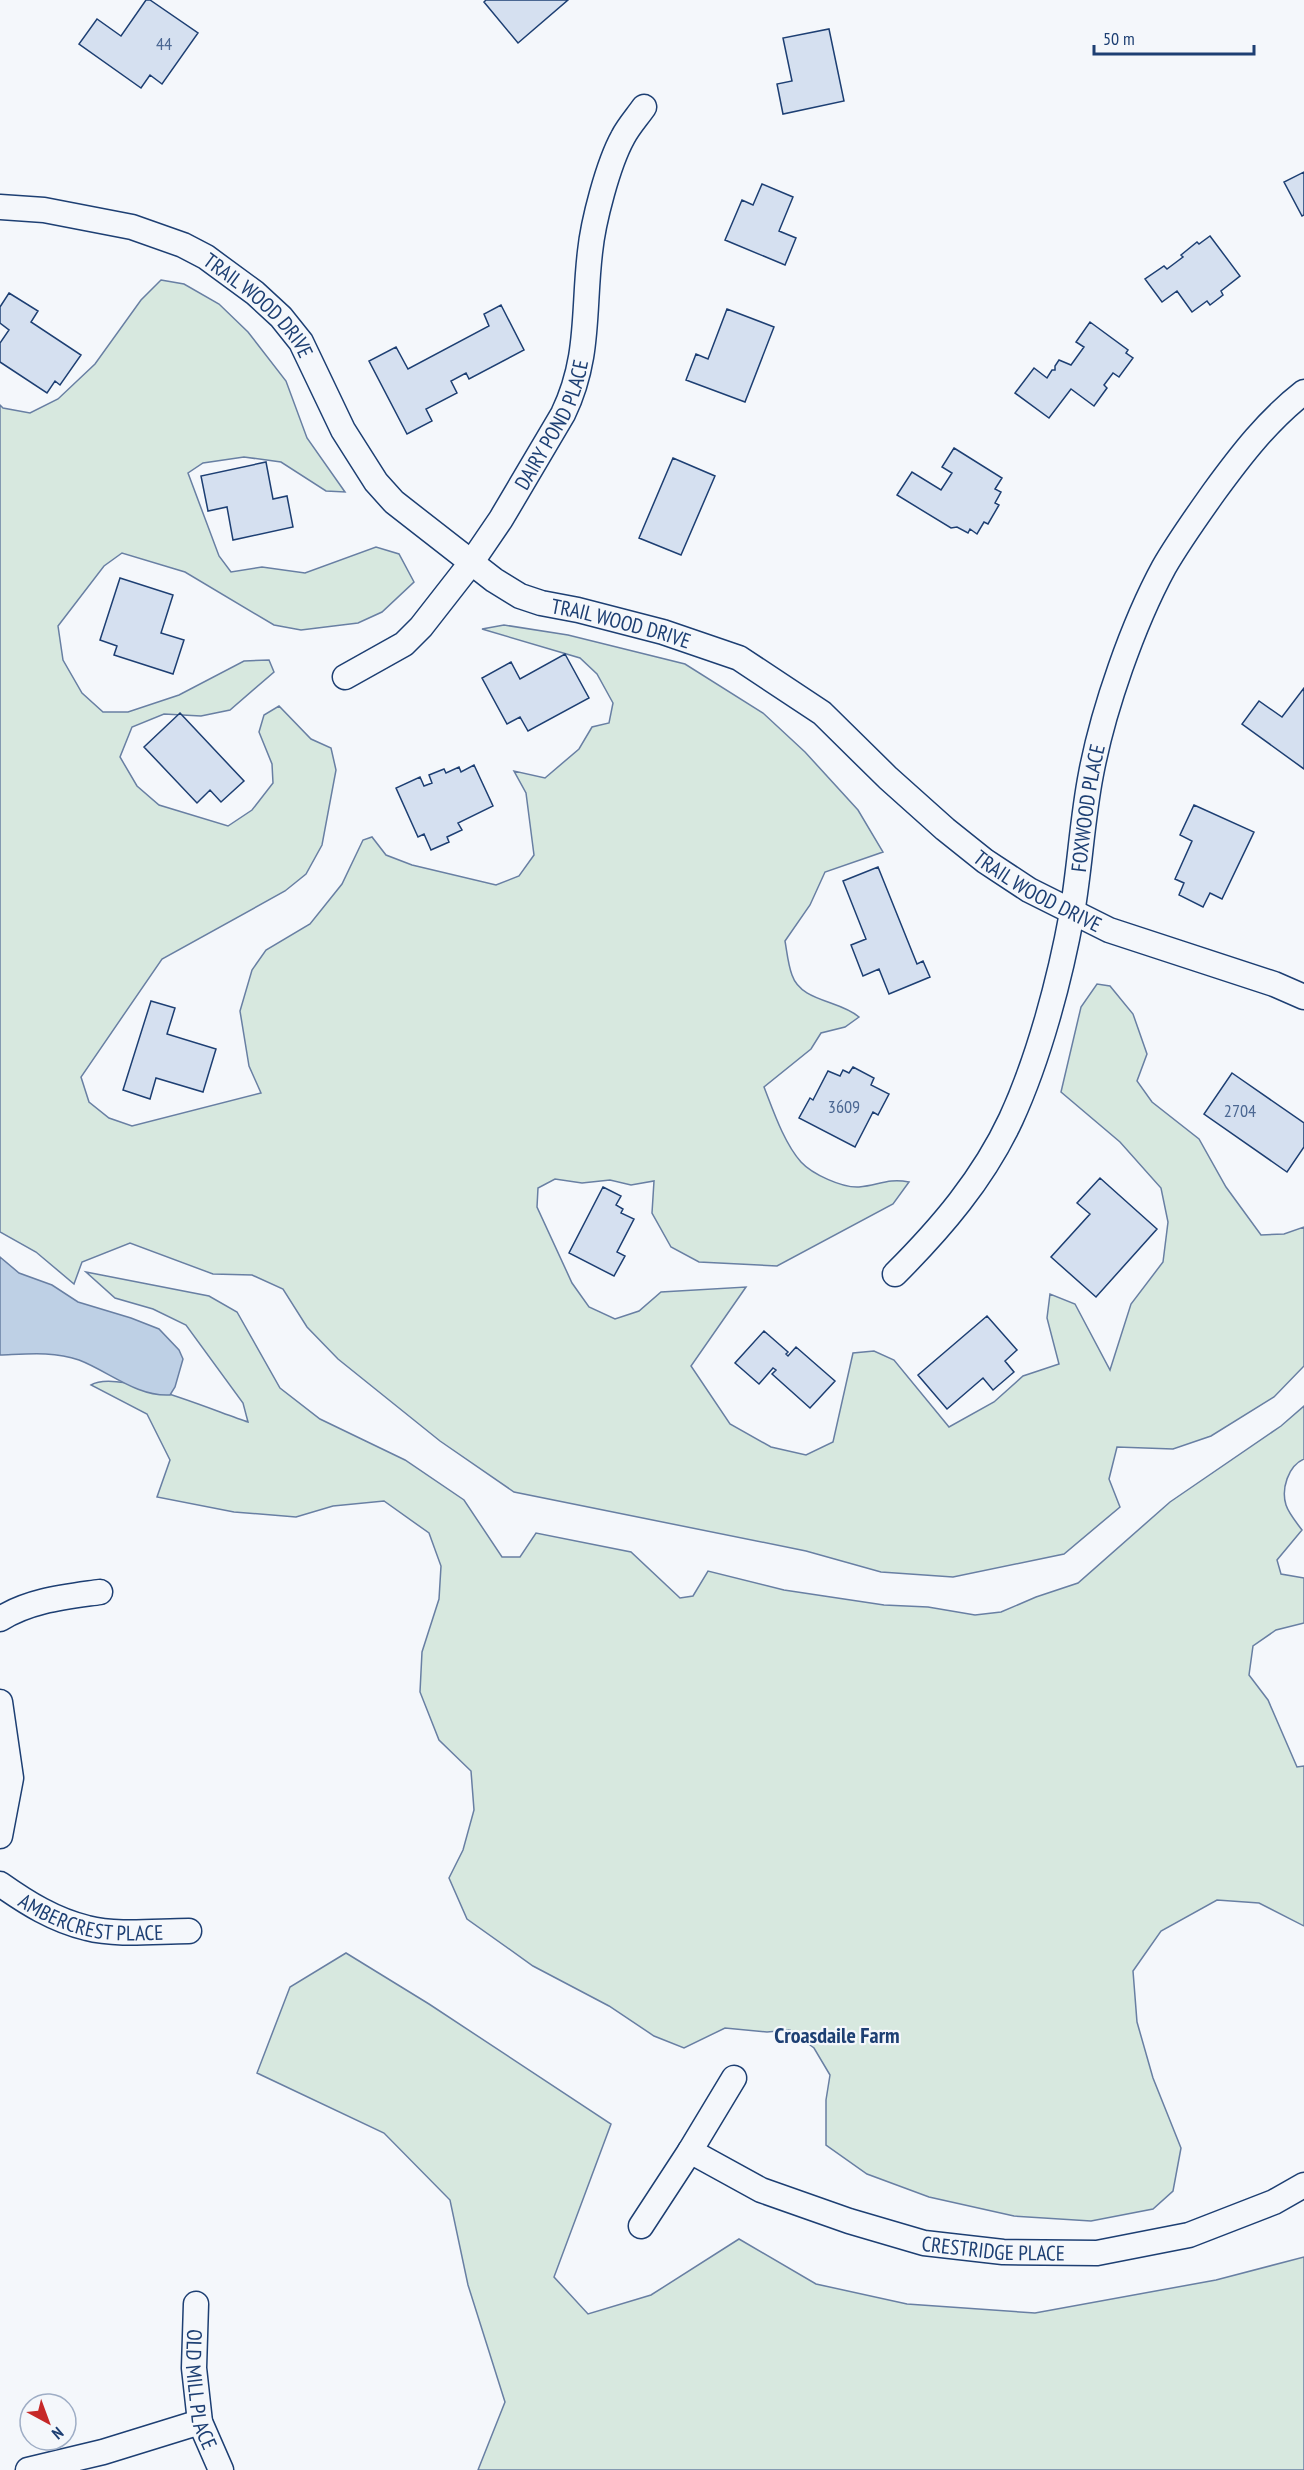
<svg xmlns="http://www.w3.org/2000/svg" width="1304" height="2470" viewBox="0 0 1304 2470" font-family="'PT Sans Narrow',sans-serif">
	<style>
		.green { fill: #d7e8df; stroke: #687fa3; stroke-width: 1.5 }
		.water { fill: #bed0e5; stroke: #687fa3; stroke-width: 1.5 }
		.building { fill: #d5e0f0; stroke: #1d3f73; stroke-width: 1.5 }
		.lines { fill: none; stroke-linecap: round; stroke-linejoin: round }
		.minor-casing { stroke: #1d3f73; stroke-width: 27 }
		.minor { stroke: #f4f7fb; stroke-width: 24 }
		.labels { text-anchor: middle; dominant-baseline: central; stroke-width: 4.5; stroke-linejoin: round; paint-order: stroke }
		.number-label { font-size: 18px; fill: #4b6792 }
		.street-label { font-size: 21px; fill: #1d3f73; stroke: #f4f7fb }
		.neighbourhood-label { font-size: 22px; font-weight: bold; fill: #1d3f73; stroke: #f4f7fb }
	</style>
	<rect width="100%" height="100%" fill="#f4f7fb"/>
	<path class="green" d="M 161,280 L 184,284 L 219,304 L 248,332 L 286,381 L 307,438 L 345,492 L 326,491 L 281,462 L 244,457 L 203,463 L 188,473 L 219,556 L 231,572 L 262,567 L 305,573 L 376,547 L 399,554 L 414,582 L 382,612 L 358,623 L 301,630 L 274,625 L 185,572 L 122,553 L 104,566 L 58,626 L 63,660 L 82,693 L 103,712 L 128,712 L 179,695 L 244,661 L 269,660 L 274,672 L 230,710 L 201,716 L 164,714 L 132,727 L 120,757 L 137,786 L 159,805 L 228,826 L 252,810 L 273,783 L 272,764 L 259,732 L 264,715 L 279,706 L 311,739 L 331,748 L 336,770 L 322,845 L 306,874 L 285,891 L 162,959 L 81,1077 L 89,1102 L 109,1118 L 132,1126 L 261,1093 L 249,1066 L 240,1011 L 252,970 L 266,950 L 310,924 L 342,884 L 363,840 L 372,837 L 386,855 L 412,865 L 496,885 L 519,876 L 534,855 L 526,793 L 514,771 L 545,778 L 579,749 L 592,727 L 609,723 L 613,703 L 597,674 L 580,658 L 482,629 L 504,625 L 568,635 L 685,664 L 763,713 L 805,752 L 858,810 L 883,852 L 825,872 L 810,905 L 785,941 C 787,952 788,964 792,975 C 801,1002 840,1000 859,1017 L 845,1027 L 821,1033 L 811,1049 L 764,1087 C 773,1110 784,1143 801,1162 C 812,1174 842,1188 859,1187 C 879,1185 888,1178 909,1182 L 893,1204 L 777,1266 L 699,1262 L 671,1247 L 652,1213 L 654,1181 L 631,1185 L 610,1180 L 582,1183 L 555,1179 L 538,1188 L 537,1207 L 572,1283 L 589,1307 L 615,1319 L 639,1311 L 661,1292 L 746,1287 L 691,1366 L 730,1424 L 771,1447 L 806,1455 L 833,1442 L 853,1353 L 874,1351 L 894,1360 L 949,1427 L 994,1402 L 1023,1376 L 1059,1364 L 1047,1318 L 1050,1294 L 1075,1304 L 1110,1370 L 1131,1304 L 1163,1262 L 1168,1222 L 1161,1188 L 1120,1142 L 1061,1092 L 1081,1007 L 1097,984 L 1110,986 L 1133,1014 L 1147,1054 L 1137,1081 L 1152,1102 L 1199,1139 L 1226,1187 L 1261,1235 L 1284,1234 L 1304,1227 L 1304,1366 L 1274,1397 L 1211,1436 L 1173,1449 L 1117,1447 L 1109,1479 L 1120,1507 L 1064,1554 L 953,1577 L 881,1572 L 806,1551 L 514,1492 L 440,1441 L 338,1359 L 307,1327 L 283,1289 L 252,1275 L 213,1274 L 130,1243 L 82,1262 L 74,1284 L 36,1252 L 0,1232 L 0,405 L 3,408 L 30,413 L 58,399 L 95,364 L 141,300 Z
		M 86,1272 L 209,1296 L 237,1312 L 280,1388 L 320,1419 L 405,1460 L 464,1500 L 502,1557 L 520,1557 L 536,1533 L 631,1552 L 680,1598 L 693,1596 L 708,1571 L 784,1590 L 884,1605 L 928,1607 L 975,1615 L 1001,1612 L 1036,1597 L 1078,1583 L 1170,1502 L 1281,1426 L 1304,1406 L 1304,1459 C 1288,1466 1281,1489 1286,1505 C 1289,1514 1297,1523 1302,1530 L 1277,1560 L 1281,1574 L 1304,1578 L 1304,1623 L 1276,1630 L 1253,1646 L 1249,1675 L 1268,1700 L 1297,1767 L 1304,1766 L 1304,1926 L 1259,1903 L 1217,1900 L 1161,1931 L 1133,1971 L 1137,2022 L 1153,2078 L 1181,2148 L 1173,2191 L 1153,2209 L 1091,2221 L 1014,2216 L 929,2197 L 867,2174 L 826,2145 L 826,2100 L 830,2075 L 814,2048 L 790,2030 L 767,2032 L 725,2028 L 684,2048 L 654,2036 L 609,2006 L 533,1966 L 467,1919 L 449,1878 L 463,1850 L 474,1810 L 471,1771 L 439,1740 L 420,1692 L 422,1652 L 439,1599 L 441,1566 L 429,1533 L 384,1501 L 333,1506 L 296,1517 L 234,1512 L 157,1497 L 170,1460 L 147,1414 L 91,1385 C 117,1368 216,1412 248,1422 L 243,1403 L 186,1325 L 153,1309 L 115,1298 Z
		M 346,1953 L 429,2004 L 611,2124 L 554,2277 L 588,2314 L 651,2295 L 739,2239 L 816,2284 L 907,2304 L 1035,2313 L 1216,2280 L 1304,2257 L 1304,2470 L 478,2470 L 505,2402 L 468,2285 L 450,2200 L 384,2133 L 257,2073 L 290,1987 Z"/>
	<path class="water" d="M 0,1257 L 19,1273 L 52,1285 L 78,1302 L 131,1318 L 159,1329 L 179,1350 L 183,1359 L 175,1387 L 170,1395 C 137,1397 108,1371 79,1360 C 53,1351 27,1354 0,1355 Z"/>
	<path class="building" d="M 146,0 L 150,0 L 198,33 L 162,84 L 150,75 L 141,88 L 79,44 L 97,19 L 121,36 Z
		M 486,0 L 568,0 L 518,43 L 484,2 Z
		M 829,29 L 844,101 L 783,114 L 777,84 L 792,81 L 783,38 Z
		M 1304,172 L 1304,215 L 1302,216 L 1284,182 Z
		M 762,184 L 793,197 L 779,231 L 796,238 L 785,265 L 725,240 L 742,200 L 753,205 Z
		M 1210,236 L 1240,276 L 1221,291 L 1223,295 L 1210,305 L 1207,301 L 1192,312 L 1177,291 L 1162,302 L 1145,279 L 1164,266 L 1167,269 L 1183,257 L 1181,255 L 1197,242 L 1199,244 Z
		M 9,293 L 38,311 L 31,322 L 81,355 L 60,385 L 55,381 L 47,393 L 0,362 L 0,343 L 9,330 L 0,323 L 0,307 Z
		M 501,305 L 524,350 L 469,379 L 466,373 L 451,381 L 457,393 L 426,409 L 432,421 L 407,434 L 369,361 L 396,347 L 408,369 L 489,326 L 484,314 Z
		M 727,309 L 774,327 L 745,402 L 686,380 L 696,354 L 708,359 Z
		M 1090,322 L 1128,350 L 1126,353 L 1133,358 L 1119,377 L 1113,373 L 1104,385 L 1107,388 L 1094,406 L 1071,389 L 1049,418 L 1015,393 L 1034,368 L 1047,378 L 1052,370 L 1055,370 L 1055,366 L 1059,360 L 1071,365 L 1084,347 L 1076,342 Z
		M 954,448 L 1002,478 L 995,489 L 1001,492 L 995,503 L 999,505 L 988,524 L 984,522 L 977,534 L 970,529 L 968,533 L 957,527 L 951,528 L 897,495 L 912,472 L 941,490 L 952,473 L 942,467 Z
		M 673,458 L 715,476 L 681,555 L 639,538 Z
		M 266,462 L 273,499 L 287,496 L 293,527 L 233,540 L 227,507 L 208,511 L 201,476 Z
		M 120,578 L 173,595 L 161,633 L 184,640 L 173,674 L 114,655 L 117,646 L 100,640 Z
		M 565,654 L 589,698 L 528,731 L 520,717 L 507,724 L 482,678 L 511,662 L 520,679 Z
		M 1304,688 L 1304,769 L 1242,724 L 1259,701 L 1282,717 Z
		M 180,713 L 244,781 L 221,802 L 210,790 L 197,803 L 144,747 Z
		M 474,765 L 493,806 L 458,823 L 462,830 L 447,837 L 449,842 L 431,850 L 424,834 L 418,837 L 396,788 L 420,777 L 424,786 L 432,783 L 429,775 L 444,769 L 446,773 L 459,767 L 461,772 Z
		M 1194,805 L 1254,832 L 1222,899 L 1210,893 L 1203,907 L 1179,895 L 1184,883 L 1175,879 L 1192,841 L 1180,835 Z
		M 878,867 L 917,964 L 923,961 L 930,977 L 889,994 L 879,969 L 863,976 L 851,945 L 866,939 L 843,881 Z
		M 151,1001 L 175,1008 L 167,1034 L 216,1049 L 203,1092 L 156,1078 L 150,1099 L 123,1090 Z
		M 853,1067 L 874,1078 L 871,1085 L 889,1094 L 878,1115 L 873,1112 L 855,1147 L 799,1118 L 810,1098 L 813,1100 L 828,1071 L 840,1076 L 843,1070 L 849,1073 Z
		M 1232,1073 L 1304,1123 L 1304,1147 L 1287,1172 L 1204,1114 Z
		M 1100,1178 L 1157,1229 L 1096,1297 L 1051,1257 L 1090,1214 L 1077,1203 Z
		M 603,1187 L 621,1196 L 616,1205 L 623,1209 L 621,1213 L 634,1219 L 617,1252 L 625,1256 L 614,1276 L 569,1253 Z
		M 987,1316 L 1017,1350 L 1005,1361 L 1014,1372 L 993,1390 L 983,1378 L 947,1409 L 918,1375 Z
		M 764,1331 L 788,1352 L 786,1354 L 788,1356 L 796,1347 L 835,1381 L 810,1408 L 772,1374 L 776,1370 L 773,1368 L 759,1384 L 735,1363 Z"/>
	<g class="lines">
		<g class="minor-casing">
			<g id="minor">
				<path id="s1" d="M 0,207 L 44,210 L 132,227 L 183,245 L 206,257 L 255,293 L 281,317 L 301,342 L 343,430 L 376,482 L 394,502 L 494,580 L 520,596 L 541,603 L 578,610 L 663,632 L 739,658 L 822,713 L 888,778 L 945,829 L 985,861 L 1029,890 L 1109,930 L 1274,984 L 1304,997"/>
				<path id="s2" d="M 345,677 L 404,644 L 421,627 L 471,563 L 501,519 L 563,414 C 590,358 583,311 590,252 C 593,222 608,164 623,137 C 628,127 637,117 644,107"/>
				<path id="s3" d="M 895,1274 C 941,1228 983,1179 1011,1119 C 1039,1058 1060,979 1072,913 C 1080,867 1082,820 1091,774 C 1103,710 1133,624 1164,567 C 1179,541 1197,516 1214,492 C 1241,455 1268,420 1304,392"/>
				<path d="M 0,1619 C 31,1600 65,1597 100,1592"/>
				<path d="M 0,1702 L 11,1778 L 0,1836"/>
				<path id="s4" d="M 0,1884 C 27,1903 54,1920 87,1928 C 117,1936 157,1931 189,1931"/>
				<path id="s5" d="M 690,2151 L 761,2190 L 849,2221 L 924,2243 L 1003,2252 L 1097,2253 L 1189,2235 L 1274,2202 L 1304,2185"/>
				<path d="M 641,2226 L 690,2151 L 734,2078"/>
				<path id="s6" d="M 196,2304 L 194,2368 L 200,2422 L 221,2470"/>
				<path d="M 28,2470 L 103,2452 L 200,2422"/>
			</g>
		</g>
		<use href="#minor" class="minor"/>
	</g>
	<g class="labels">
		<g class="number-label">
			<text x="164" y="43">44</text>
			<text x="844" y="1106">3609</text>
			<text x="1240" y="1110">2704</text>
		</g>
		<g class="street-label">
			<text stroke="none"><textPath href="#s1" startOffset="286">TRAIL WOOD DRIVE</textPath></text>
			<text stroke="none"><textPath href="#s2" startOffset="334">DAIRY POND PLACE</textPath></text>
			<text stroke="none"><textPath href="#s1" startOffset="790">TRAIL WOOD DRIVE</textPath></text>
			<text stroke="none"><textPath href="#s3" startOffset="516">FOXWOOD PLACE</textPath></text>
			<text stroke="none"><textPath href="#s1" startOffset="1294">TRAIL WOOD DRIVE</textPath></text>
			<text stroke="none"><textPath href="#s4" startOffset="100">AMBERCREST PLACE</textPath></text>
			<text stroke="none"><textPath href="#s5" startOffset="322">CRESTRIDGE PLACE</textPath></text>
			<text stroke="none"><textPath href="#s6" startOffset="86">OLD MILL PLACE</textPath></text>
		</g>
		<g class="neighbourhood-label">
			<text x="837" y="2035">Croasdaile Farm</text>
		</g>
	</g>
	<g transform="translate(48 2422) rotate(139)"><circle r="28" fill="#f4f7fb" stroke="#9eadc5" stroke-width="1.5"/>
	<path d="M0-4.5L10 22L0 15L-10 22Z" fill="#c62828"/>
	<text y="-9" font-size="16" font-weight="bold" text-anchor="middle" fill="#1d3f73">N</text>
	</g>
	<path d="M1094 45v9h160v-9" fill="none" stroke="#1d3f73" stroke-width="3"/>
	<text x="1103" y="45" font-size="18" fill="#1d3f73" stroke="#f4f7fb" stroke-width="4.5" paint-order="stroke">50 m</text>
</svg>
